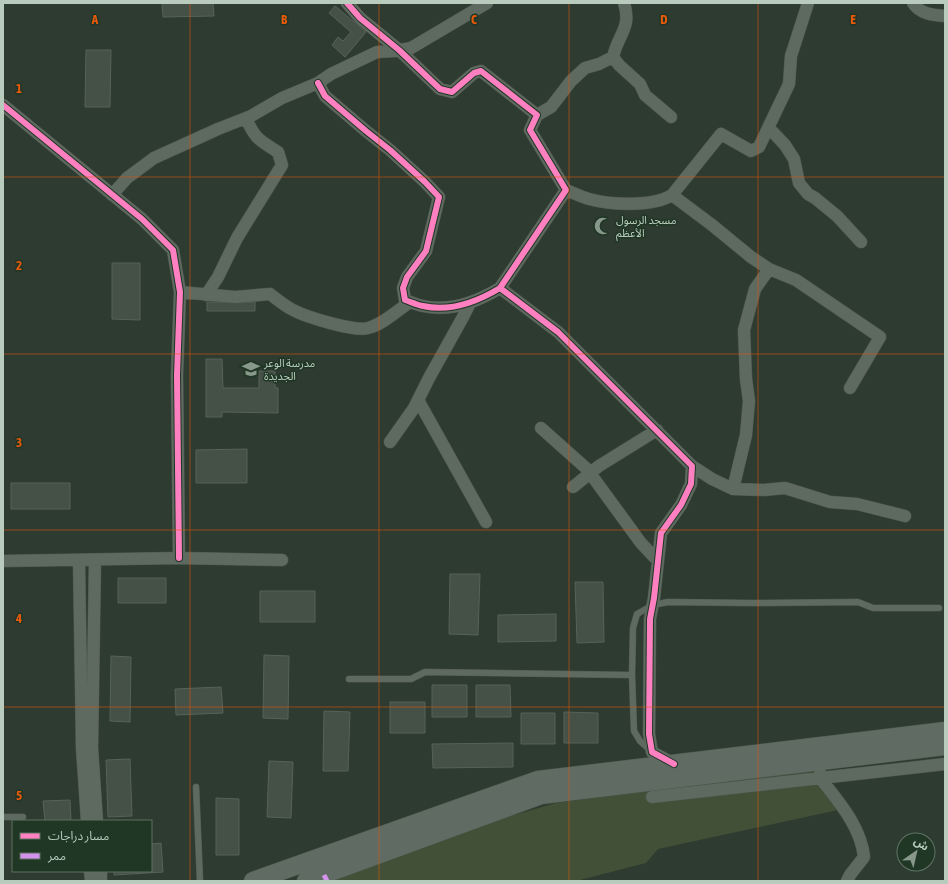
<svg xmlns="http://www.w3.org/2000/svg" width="948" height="884" viewBox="0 0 948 884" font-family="'Asap Condensed','Noto Sans Arabic',sans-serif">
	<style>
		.green { fill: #425037 }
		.building { fill: #455047; stroke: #566358 }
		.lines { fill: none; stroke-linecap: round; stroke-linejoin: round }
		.lane-casing { stroke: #4c554d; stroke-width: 7 }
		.street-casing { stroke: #4c554d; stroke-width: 13 }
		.primary-casing { stroke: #4c584d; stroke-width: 19 }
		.lane { stroke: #5e6960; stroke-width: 6 }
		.street { stroke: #5e6960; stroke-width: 12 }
		.primary { stroke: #606b63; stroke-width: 18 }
		.quiet { stroke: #d193ec; stroke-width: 5; stroke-dasharray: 10 5; stroke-linecap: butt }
		.cycleway-casing { stroke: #203725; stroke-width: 8 }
		.cycleway { stroke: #ff80c0; stroke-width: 6 }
		.grid { fill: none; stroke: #e8590c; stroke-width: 1; stroke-opacity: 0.55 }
		.labels { text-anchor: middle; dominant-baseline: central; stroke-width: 3; stroke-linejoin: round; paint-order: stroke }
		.poi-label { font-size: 11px; fill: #b9cbbd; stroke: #203725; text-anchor: start }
		.grid-label { font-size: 13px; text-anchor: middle; font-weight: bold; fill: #e8590c; stroke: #203725; stroke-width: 3; stroke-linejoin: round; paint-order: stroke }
	</style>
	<rect width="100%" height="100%" fill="#2e3b30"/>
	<path class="green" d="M 812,769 L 838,810 L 658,849 L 646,863 L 576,881 L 329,881 L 507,817 L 556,803 Z"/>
	<path class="building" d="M 162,3 L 213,3 L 214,16 L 163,17 Z
		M 335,6 L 366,32 L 345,57 L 332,45 L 338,37 L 343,41 L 351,32 L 329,13 Z
		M 86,50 L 111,50 L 110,107 L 85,107 Z
		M 112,263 L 140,263 L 140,320 L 112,319 Z
		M 207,302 L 255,302 L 255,311 L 207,311 Z
		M 206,359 L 222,359 L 223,388 L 259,388 L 259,371 L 275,371 L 275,388 L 278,388 L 278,413 L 222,412 L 222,417 L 206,417 Z
		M 247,449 L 247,483 L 196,483 L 196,450 Z
		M 11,483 L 70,483 L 70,509 L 11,509 Z
		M 450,574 L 480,574 L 478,635 L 449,634 Z
		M 118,578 L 166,578 L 166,603 L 118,603 Z
		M 575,582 L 603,582 L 604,642 L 577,643 Z
		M 260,591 L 315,591 L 315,622 L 260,622 Z
		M 556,614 L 556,641 L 498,642 L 498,615 Z
		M 264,655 L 289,656 L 288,719 L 263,718 Z
		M 111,656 L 131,657 L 130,722 L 110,721 Z
		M 432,685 L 467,685 L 467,717 L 432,717 Z
		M 476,685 L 510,685 L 511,717 L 476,717 Z
		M 221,687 L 223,713 L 176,715 L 175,689 Z
		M 390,702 L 425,702 L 425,733 L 390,733 Z
		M 324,711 L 350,712 L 348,771 L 323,771 Z
		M 564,712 L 598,713 L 598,743 L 564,743 Z
		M 521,713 L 555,713 L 555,744 L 521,744 Z
		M 513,743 L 513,767 L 433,768 L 432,744 Z
		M 130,759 L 132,816 L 108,817 L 106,760 Z
		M 269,761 L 293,762 L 291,818 L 267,817 Z
		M 216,798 L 239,799 L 239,855 L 216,855 Z
		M 70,800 L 71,821 L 45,821 L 43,801 Z
		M 161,843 L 163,872 L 114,875 L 114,871 L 151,871 L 151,844 Z"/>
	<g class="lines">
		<g class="lane-casing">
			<path id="lane" d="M 349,679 L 411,679 L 425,672 L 632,675
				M 651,751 L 640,741 L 634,731 L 632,675 L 633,628 L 637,614 L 653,605 L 668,602 L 751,603 L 858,602 L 873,608 L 939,608
				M 196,787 L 200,881
				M 3,817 L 23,817"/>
		</g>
		<g class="street-casing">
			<path id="street" d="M 624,3 C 632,28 618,34 613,57 L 619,65 L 640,84 L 645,95 L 671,117
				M 913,3 C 920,14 933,15 945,16
				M 318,83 L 325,96 L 366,131 L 390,150 L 425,182 L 439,197 L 426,251 L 407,277 L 403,288 L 405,300 C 411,302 417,305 423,306 C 450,312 477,302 500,288 L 566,190 L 530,130 L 537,115 L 481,71 L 474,73 L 452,92 L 440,89 L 399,50 L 360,18 L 347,3
				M 3,105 L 142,219 L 173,250 L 180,292 L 177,375 L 179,558
				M 537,115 L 551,107 L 571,81 L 585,68 L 599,64 L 613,57
				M 769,128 L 785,145 L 794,159 L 799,183 L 808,194 L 815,198 L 837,216 L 861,242
				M 566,190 C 574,193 581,197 589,199 C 611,205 653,207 672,195 L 721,134 L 751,151 L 759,147 L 789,84 L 791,56 L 808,3
				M 112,195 L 127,178 L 154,158 L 218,129 L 251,116 L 282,98 L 318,83 L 331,74 L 377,52 L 395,51 L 411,48 L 487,3
				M 672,195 L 712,225 L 751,257 L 769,269 L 796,280 L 880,337 L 850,388
				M 500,288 L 558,332 L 692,466 L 691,484 L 681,505 L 661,533 L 654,598 L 650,619 L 649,734 L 652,752 L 674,764
				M 180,292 L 235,297 L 270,294 C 278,300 285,306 293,310 C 306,317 355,332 368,328 C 382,325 398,310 410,302
				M 206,295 L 218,277 L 237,238 L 282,165 L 278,152 C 259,140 255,139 246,118
				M 418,400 L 486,522
				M 541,428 L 587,469 L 641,543 L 657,560
				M 390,442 L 414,408 L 429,378 L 463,317 L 470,303
				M 692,466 L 712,479 L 733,489 L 764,490 L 785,488 L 830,502 L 857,504 L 905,516
				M 573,487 L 599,466 L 657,430
				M 733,489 L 746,435 L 749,401 L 746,379 L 744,330 L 755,289 L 769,269
				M 79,560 L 82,748 L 87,821
				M 95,560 L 92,748 L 97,821
				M 3,561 L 179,558 L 282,560
				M 820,773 L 821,779 C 839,802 861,827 864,857 L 850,875 L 847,881
				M 652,797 L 945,764
				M 90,871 L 91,881
				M 101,871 L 101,881"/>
		</g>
		<g class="primary-casing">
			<path id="primary" d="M 253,881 L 538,780 L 945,731
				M 306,881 L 541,795 L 945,746"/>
		</g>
		<use href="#lane" class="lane"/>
		<use href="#street" class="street"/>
		<use href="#primary" class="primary"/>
		<path class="quiet" d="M 324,875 L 327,881"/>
		<g class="cycleway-casing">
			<path id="cycleway" d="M 318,83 L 325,96 L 366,131 L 390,150 L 425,182 L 439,197 L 426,251 L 407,277 L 403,288 L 405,300 C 411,302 417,305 423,306 C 450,312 477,302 500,288 L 566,190 L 530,130 L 537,115 L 481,71 L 474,73 L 452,92 L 440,89 L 399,50 L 360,18 L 347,3
				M 3,105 L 142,219 L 173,250 L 180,292 L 177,375 L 179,558
				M 500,288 L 558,332 L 692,466 L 691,484 L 681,505 L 661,533 L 654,598 L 650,619 L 649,734 L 652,752 L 674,764"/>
		</g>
		<use href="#cycleway" class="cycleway"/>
	</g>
	<path class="grid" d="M 190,3 L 190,881M 379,3 L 379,881M 569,3 L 569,881M 758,3 L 758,881M 3,177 L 945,177M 3,354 L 945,354M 3,530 L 945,530M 3,707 L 945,707"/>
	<defs>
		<g id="mosque-bare" transform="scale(1.38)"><path d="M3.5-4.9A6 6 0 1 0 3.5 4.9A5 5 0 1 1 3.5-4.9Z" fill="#88998c" stroke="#203725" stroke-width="2.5" paint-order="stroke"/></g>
		<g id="school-bare" transform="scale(1.38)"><path d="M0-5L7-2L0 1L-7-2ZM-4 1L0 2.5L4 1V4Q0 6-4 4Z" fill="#88998c" stroke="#203725" stroke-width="2.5" paint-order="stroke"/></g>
	</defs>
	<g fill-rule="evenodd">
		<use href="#mosque-bare" x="603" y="226"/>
		<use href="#school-bare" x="251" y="369"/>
	</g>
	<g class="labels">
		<g class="poi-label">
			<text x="616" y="220">مسجد الرسول<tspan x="616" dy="13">الأعظم</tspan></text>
			<text x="264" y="363">مدرسة الوعر<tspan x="264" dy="13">الجديدة</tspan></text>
		</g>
	</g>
	<g class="grid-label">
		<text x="95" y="24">A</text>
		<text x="284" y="24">B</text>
		<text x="474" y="24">C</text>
		<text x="664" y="24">D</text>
		<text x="853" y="24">E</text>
		<text x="19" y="93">1</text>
		<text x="19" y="270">2</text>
		<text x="19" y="447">3</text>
		<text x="19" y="623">4</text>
		<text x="19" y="800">5</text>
	</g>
	<rect width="948" height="884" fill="none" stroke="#b9cbbd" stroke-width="8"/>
	<rect x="12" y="820" width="140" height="52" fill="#203725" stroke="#5d7262"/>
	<rect x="20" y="833" width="20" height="6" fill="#ff80c0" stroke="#5d7262"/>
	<text x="48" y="840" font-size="12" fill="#b9cbbd">مسار دراجات</text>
	<rect x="20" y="853" width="20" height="6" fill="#d193ec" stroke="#5d7262"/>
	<text x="48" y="860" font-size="12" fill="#b9cbbd">ممر</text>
	<g transform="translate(916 852) rotate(34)"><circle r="19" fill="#203725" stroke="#5d7262"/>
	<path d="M0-3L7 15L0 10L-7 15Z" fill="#88998c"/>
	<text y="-6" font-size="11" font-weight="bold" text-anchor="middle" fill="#b9cbbd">ش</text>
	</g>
</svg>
